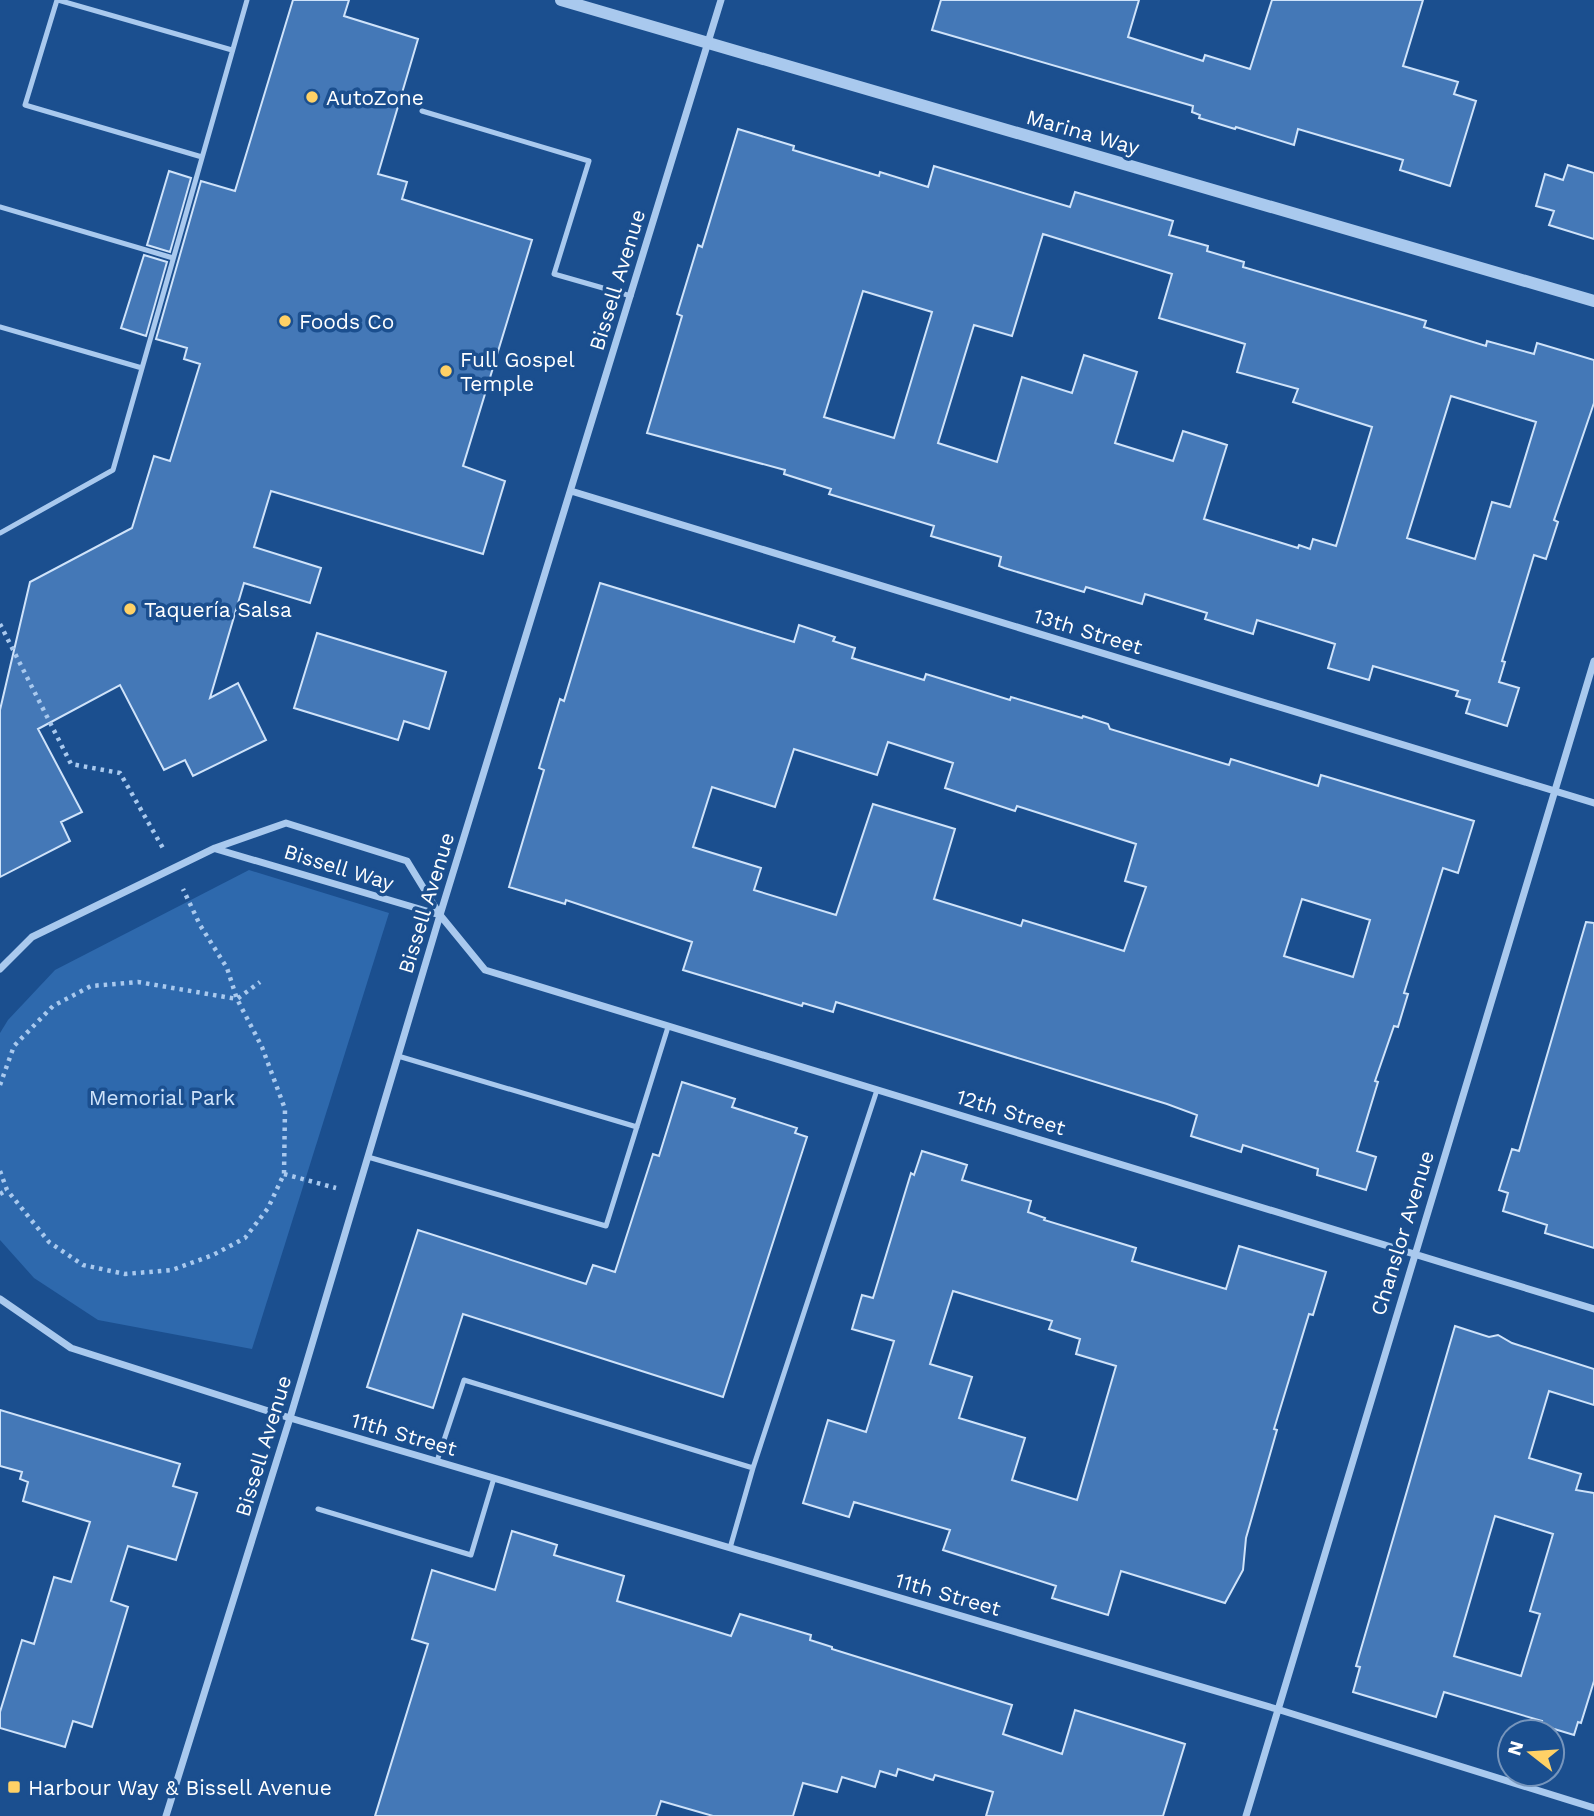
<svg xmlns="http://www.w3.org/2000/svg" width="1594" height="1816" viewBox="0 0 1594 1816" font-family="'Work Sans',sans-serif">
	<style>
		.green { fill: #2e69ad }
		.building { fill: #4478b7; stroke: #cfe3fa; stroke-width: 2; fill-rule: evenodd }
		.lines { fill: none; stroke-linecap: round; stroke-linejoin: round }
		.path { stroke: #a9c9ee; stroke-width: 4.5; stroke-dasharray: 3.5 5; stroke-linecap: butt }
		.service { stroke: #a9c9ee; stroke-width: 5 }
		.minor { stroke: #a9c9ee; stroke-width: 7 }
		.tertiary { stroke: #a9c9ee; stroke-width: 12 }
		.poi-dot { fill: #ffd166; stroke: #1b4f8f; stroke-width: 2.5 }
		.labels { text-anchor: middle; dominant-baseline: central; stroke-width: 7; stroke-linejoin: round; paint-order: stroke }
		.poi-label { font-size: 21px; fill: #fff; stroke: #1b4f8f; text-anchor: start }
		.street-label { font-size: 21px; fill: #fff; stroke: #1b4f8f }
		.park-label { font-size: 21px; fill: #cfe3fa; stroke: #1b4f8f }
	</style>
	<rect width="100%" height="100%" fill="#1b4f8f"/>
	<path class="green" d="M 249,870 L 389,913 L 252,1349 L 98,1320 L 34,1278 L 0,1240 L 0,1033 L 8,1020 L 55,970 Z"/>
	<path class="building" d="M 293,0 L 349,0 L 344,16 L 418,39 L 378,174 L 407,182 L 402,199 L 532,240 L 463,466 L 505,481 L 483,554 L 271,491 L 254,547 L 321,568 L 310,603 L 244,583 L 210,698 L 238,683 L 266,740 L 193,776 L 185,760 L 164,770 L 120,685 L 38,729 L 82,812 L 61,822 L 70,841 L 0,877 L 0,710 L 30,582 L 132,528 L 154,456 L 170,461 L 200,364 L 184,359 L 187,348 L 156,339 L 201,181 L 235,191 Z
		M 941,0 L 1139,0 L 1128,37 L 1203,61 L 1205,55 L 1250,69 L 1272,0 L 1423,0 L 1403,66 L 1458,82 L 1454,94 L 1476,101 L 1450,186 L 1400,170 L 1403,160 L 1298,129 L 1294,145 L 1236,127 L 1235,129 L 1199,118 L 1200,115 L 1192,112 L 1193,106 L 932,30 Z
		M 738,129 L 794,146 L 793,150 L 879,176 L 880,172 L 928,187 L 934,166 L 1070,207 L 1075,192 L 1173,221 L 1169,235 L 1208,246 L 1207,251 L 1244,262 L 1243,267 L 1426,321 L 1424,327 L 1486,346 L 1487,341 L 1534,354 L 1537,343 L 1594,360 L 1594,403 L 1554,520 L 1558,522 L 1546,559 L 1534,555 L 1502,661 L 1505,662 L 1499,682 L 1519,688 L 1507,726 L 1466,713 L 1470,700 L 1456,696 L 1458,691 L 1373,666 L 1369,680 L 1328,668 L 1335,644 L 1257,620 L 1253,634 L 1205,619 L 1207,613 L 1145,594 L 1142,604 L 1086,587 L 1084,592 L 1004,568 L 999,566 L 1001,557 L 931,536 L 934,526 L 829,494 L 831,489 L 784,474 L 785,470 L 647,433 L 682,316 L 677,314 L 698,245 L 702,247 ZM 1043,234 L 1172,274 L 1159,318 L 1245,344 L 1237,372 L 1298,389 L 1293,402 L 1372,427 L 1336,546 L 1313,539 L 1310,549 L 1299,545 L 1298,548 L 1204,519 L 1227,445 L 1183,431 L 1173,461 L 1115,443 L 1137,372 L 1084,355 L 1072,393 L 1022,377 L 997,462 L 938,443 L 974,325 L 1012,336 ZM 863,291 L 932,312 L 894,438 L 824,417 ZM 1451,396 L 1536,422 L 1510,507 L 1492,502 L 1475,559 L 1407,538 Z
		M 1568,165 L 1594,173 L 1594,239 L 1549,225 L 1554,211 L 1536,206 L 1545,174 L 1563,180 Z
		M 169,171 L 191,178 L 170,252 L 147,245 Z
		M 144,255 L 167,262 L 146,336 L 121,328 Z
		M 600,583 L 794,642 L 799,625 L 835,637 L 833,641 L 855,648 L 852,658 L 924,680 L 926,674 L 1010,700 L 1011,697 L 1082,718 L 1083,716 L 1108,724 L 1110,729 L 1229,765 L 1231,759 L 1318,786 L 1321,775 L 1474,821 L 1458,873 L 1443,868 L 1404,993 L 1408,994 L 1398,1027 L 1394,1026 L 1375,1081 L 1378,1082 L 1357,1151 L 1376,1157 L 1366,1190 L 1317,1175 L 1318,1169 L 1243,1145 L 1241,1152 L 1191,1136 L 1197,1115 L 1167,1104 L 836,1002 L 833,1012 L 803,1003 L 802,1006 L 683,970 L 692,942 L 566,900 L 565,904 L 509,887 L 544,770 L 539,768 L 560,699 L 564,701 ZM 888,742 L 953,763 L 945,788 L 1015,811 L 1017,806 L 1136,844 L 1125,881 L 1146,887 L 1124,951 L 1023,920 L 1021,926 L 934,899 L 955,829 L 873,804 L 836,915 L 754,890 L 761,868 L 693,847 L 712,787 L 775,807 L 794,749 L 877,775 ZM 1302,899 L 1370,920 L 1353,977 L 1284,956 Z
		M 317,633 L 446,672 L 429,729 L 404,721 L 398,740 L 294,708 Z
		M 1586,922 L 1594,923 L 1594,1248 L 1545,1233 L 1547,1225 L 1503,1211 L 1508,1193 L 1499,1190 L 1512,1149 L 1519,1151 Z
		M 682,1082 L 735,1099 L 732,1107 L 797,1128 L 795,1133 L 807,1137 L 723,1397 L 463,1314 L 433,1408 L 367,1387 L 418,1230 L 586,1284 L 593,1265 L 615,1272 L 653,1154 L 659,1156 Z
		M 922,1151 L 967,1165 L 962,1180 L 1031,1201 L 1028,1212 L 1045,1218 L 1044,1220 L 1136,1248 L 1132,1261 L 1226,1289 L 1239,1246 L 1326,1272 L 1313,1315 L 1309,1314 L 1274,1429 L 1277,1430 L 1246,1538 L 1243,1570 L 1225,1603 L 1121,1571 L 1108,1615 L 1052,1598 L 1056,1586 L 943,1550 L 950,1530 L 854,1502 L 849,1517 L 803,1503 L 828,1420 L 866,1432 L 894,1341 L 852,1329 L 862,1295 L 873,1298 L 911,1173 L 914,1175 ZM 953,1291 L 1052,1321 L 1049,1329 L 1080,1339 L 1076,1354 L 1116,1366 L 1077,1500 L 1012,1480 L 1025,1438 L 959,1418 L 972,1377 L 930,1364 Z
		M 1455,1326 L 1489,1337 L 1498,1335 L 1512,1343 L 1594,1369 L 1594,1405 L 1549,1391 L 1529,1458 L 1581,1474 L 1576,1490 L 1594,1493 L 1594,1681 L 1581,1723 L 1578,1722 L 1574,1735 L 1541,1725 L 1542,1721 L 1444,1692 L 1436,1717 L 1353,1692 L 1360,1667 L 1356,1666 ZM 1495,1516 L 1553,1534 L 1530,1611 L 1540,1614 L 1521,1676 L 1454,1656 Z
		M 0,1410 L 180,1464 L 173,1486 L 197,1493 L 176,1560 L 128,1546 L 111,1601 L 128,1607 L 92,1727 L 73,1721 L 65,1747 L 0,1728 L 0,1712 L 22,1640 L 34,1644 L 54,1577 L 71,1582 L 90,1522 L 23,1501 L 28,1482 L 20,1479 L 22,1472 L 0,1466 Z
		M 512,1531 L 557,1545 L 554,1555 L 624,1576 L 617,1601 L 731,1636 L 740,1614 L 811,1635 L 810,1640 L 832,1647 L 832,1649 L 1012,1705 L 1003,1734 L 1062,1754 L 1075,1710 L 1185,1744 L 1163,1816 L 986,1816 L 993,1792 L 935,1775 L 933,1780 L 898,1769 L 896,1776 L 880,1771 L 875,1787 L 842,1777 L 837,1792 L 803,1783 L 793,1816 L 713,1816 L 661,1801 L 656,1816 L 375,1816 L 428,1644 L 412,1639 L 432,1570 L 495,1590 Z"/>
	<g class="lines">
		<path class="path" d="M 0,624 L 71,764 L 120,773 L 164,850
			M 0,1085 L 14,1046 L 53,1006 L 91,986 L 138,982 L 237,999 L 260,982
			M 0,1171 L 7,1190 L 49,1242 L 83,1265 L 125,1274 L 172,1270 L 213,1255 L 245,1238 L 268,1208 L 284,1174 L 285,1109 L 262,1047 L 237,999 L 227,968 L 200,925 L 183,889
			M 284,1174 L 336,1188
			M 0,1194 L 7,1190"/>
		<path class="service" d="M 57,0 L 25,105 L 202,157
			M 58,0 L 232,50
			M 422,111 L 589,161 L 554,274 L 631,296
			M 0,207 L 173,258
			M 0,327 L 142,368
			M 0,533 L 113,470 L 247,0
			M 398,1056 L 637,1127
			M 368,1157 L 606,1226 L 668,1027
			M 437,1461 L 464,1380 L 753,1468 L 877,1090
			M 318,1509 L 471,1555 L 494,1478
			M 730,1548 L 753,1468"/>
		<path class="minor" d="M 571,491 L 1594,803
			M 216,849 L 440,915
			M 0,969 L 32,937 L 215,848 L 286,823 L 407,861 L 440,915 L 485,970 L 1594,1309
			M 0,1299 L 71,1348 L 290,1418 L 1280,1710 L 1594,1808
			M 166,1816 L 290,1418 L 440,915 L 721,0
			M 1246,1816 L 1594,661"/>
		<path class="tertiary" d="M 561,0 L 1594,301"/>
	</g>
	<g class="poi-dot">
		<circle cx="312" cy="97" r="7"/>
		<circle cx="285" cy="321" r="7"/>
		<circle cx="446" cy="371" r="7"/>
		<circle cx="130" cy="609" r="7"/>
		<rect x="7" y="1780" width="14" height="14" rx="3.5"/>
	</g>
	<g class="labels">
		<g class="poi-label">
			<text x="326" y="97">AutoZone</text>
			<text x="299" y="321">Foods Co</text>
			<text x="460" y="359">Full Gospel<tspan x="460" dy="24">Temple</tspan></text>
			<text x="144" y="609">Taquería Salsa</text>
			<text x="28" y="1787">Harbour Way &amp; Bissell Avenue</text>
		</g>
		<g class="street-label">
			<text transform="translate(1083 132) rotate(16)">Marina Way</text>
			<text transform="translate(617 280) rotate(-73)">Bissell Avenue</text>
			<text transform="translate(1088 631) rotate(17)">13th Street</text>
			<text transform="translate(339 867) rotate(17)">Bissell Way</text>
			<text transform="translate(426 903) rotate(-73)">Bissell Avenue</text>
			<text transform="translate(1011 1112) rotate(17)">12th Street</text>
			<text transform="translate(1402 1233) rotate(-73)">Chanslor Avenue</text>
			<text transform="translate(404 1434) rotate(16)">11th Street</text>
			<text transform="translate(263 1446) rotate(-73)">Bissell Avenue</text>
			<text transform="translate(948 1594) rotate(16)">11th Street</text>
		</g>
		<g class="park-label">
			<text x="162" y="1097">Memorial Park</text>
		</g>
	</g>
	<g transform="translate(1531 1753) rotate(287)"><circle r="33" fill="#1b4f8f" stroke="#7695bc" stroke-width="2"/>
	<path d="M0-5L12 26L0 18L-12 26Z" fill="#ffd166"/>
	<text y="-10" font-size="19" font-weight="bold" text-anchor="middle" fill="#ffffff">N</text>
	</g>
</svg>
